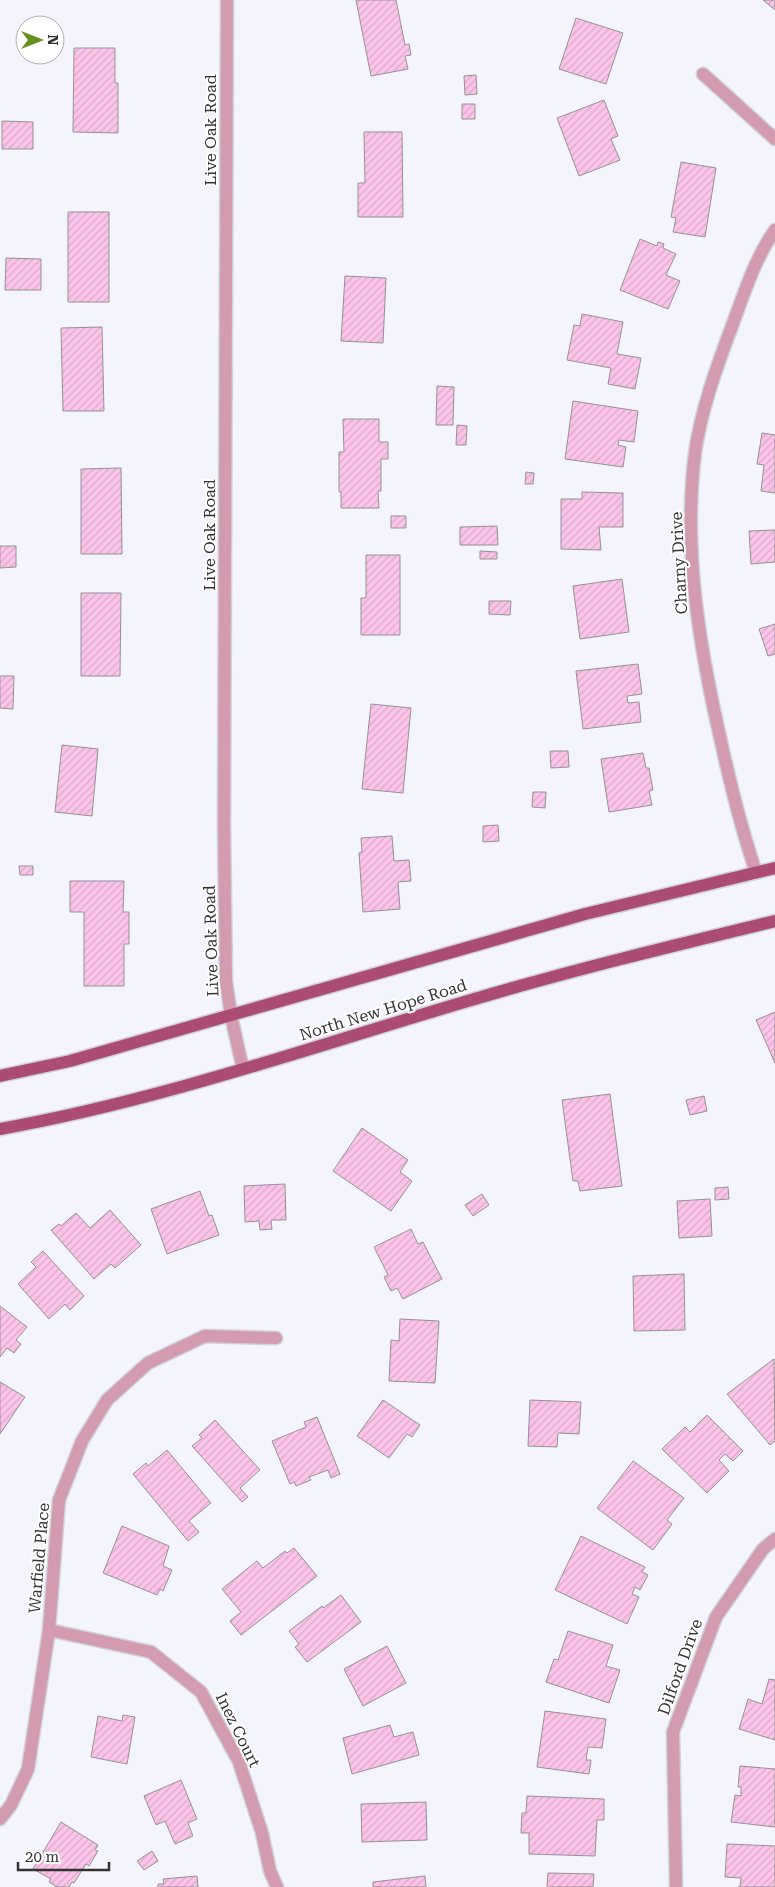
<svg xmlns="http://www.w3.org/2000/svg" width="775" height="1887" viewBox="0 0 775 1887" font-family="'Roboto Serif',serif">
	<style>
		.building { fill: url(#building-hatch); stroke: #978f94 }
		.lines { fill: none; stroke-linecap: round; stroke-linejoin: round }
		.minor-casing { stroke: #d1d1d9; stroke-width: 15 }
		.major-casing { stroke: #d1d1d9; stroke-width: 15 }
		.minor { stroke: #d29baf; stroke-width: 12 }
		.major { stroke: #ac4c75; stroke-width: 12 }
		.labels { text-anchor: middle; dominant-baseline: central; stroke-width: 4; stroke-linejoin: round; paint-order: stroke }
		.street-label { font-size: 16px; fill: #323235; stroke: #fff }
	</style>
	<defs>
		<pattern id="building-hatch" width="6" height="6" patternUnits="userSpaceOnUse" patternTransform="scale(1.25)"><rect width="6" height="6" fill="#fbc4e8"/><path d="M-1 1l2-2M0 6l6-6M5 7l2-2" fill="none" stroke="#d8a9c8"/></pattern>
	</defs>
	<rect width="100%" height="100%" fill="#f4f4fd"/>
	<path class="building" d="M 356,0 L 396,0 L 405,45 L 409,44 L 411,55 L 405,56 L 408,69 L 371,76 Z
		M 763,0 L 775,0 L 775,10 Z
		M 576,18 L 623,33 L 606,84 L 559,69 Z
		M 74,48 L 115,48 L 115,83 L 118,83 L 118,133 L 73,132 Z
		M 476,75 L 477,94 L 465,95 L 464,76 Z
		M 604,100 L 618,136 L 611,139 L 620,160 L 579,176 L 557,118 Z
		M 462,104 L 475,104 L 475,119 L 462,119 Z
		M 2,121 L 33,122 L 33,149 L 2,149 Z
		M 364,132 L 402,132 L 403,217 L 358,217 L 358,183 L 365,183 Z
		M 681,162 L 716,168 L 705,237 L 673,232 L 676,218 L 671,217 Z
		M 68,212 L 109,212 L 109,302 L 68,302 Z
		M 640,239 L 657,246 L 658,242 L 664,244 L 663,248 L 676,254 L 666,275 L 680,281 L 668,309 L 620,290 Z
		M 6,258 L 41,259 L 41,290 L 5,290 Z
		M 345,276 L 386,278 L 383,343 L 341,341 Z
		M 582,314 L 623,322 L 617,354 L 641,358 L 635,389 L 608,384 L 611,368 L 567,360 L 574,325 L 580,326 Z
		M 102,327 L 104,411 L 63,411 L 61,328 Z
		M 437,386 L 454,387 L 453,425 L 436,425 Z
		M 573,401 L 638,411 L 634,442 L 619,440 L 618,445 L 626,447 L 623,467 L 565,459 Z
		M 343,419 L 379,419 L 379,442 L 388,442 L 388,459 L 381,459 L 381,491 L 378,491 L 379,508 L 341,508 L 341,492 L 339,492 L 339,452 L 344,452 Z
		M 457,425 L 467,426 L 466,445 L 456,445 Z
		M 762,433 L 775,435 L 775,493 L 761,491 L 764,465 L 757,464 Z
		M 121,468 L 122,554 L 81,554 L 81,469 Z
		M 526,472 L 534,473 L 533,484 L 525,484 Z
		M 582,492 L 623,493 L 623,527 L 599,527 L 601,550 L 561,549 L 561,499 L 582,499 Z
		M 391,516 L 406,516 L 406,528 L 391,528 Z
		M 497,526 L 498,545 L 460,545 L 460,527 Z
		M 775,530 L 775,562 L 751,564 L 749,531 Z
		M 0,546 L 16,546 L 16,567 L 0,568 Z
		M 480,551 L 497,552 L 497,559 L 480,559 Z
		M 366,555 L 400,555 L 400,635 L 361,635 L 361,598 L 366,598 Z
		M 622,579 L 629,632 L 580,639 L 573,586 Z
		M 81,593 L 121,593 L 120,676 L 81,676 Z
		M 489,601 L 511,601 L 510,615 L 489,614 Z
		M 775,624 L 775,654 L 768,656 L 759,629 Z
		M 638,664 L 642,694 L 627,696 L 628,703 L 639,702 L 641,722 L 583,729 L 576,671 Z
		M 0,676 L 14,676 L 13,709 L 0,708 Z
		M 371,704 L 411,708 L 403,793 L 362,789 Z
		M 62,745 L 98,749 L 92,816 L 55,812 Z
		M 550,751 L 568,751 L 569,767 L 551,768 Z
		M 643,753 L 646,768 L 649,768 L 653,790 L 649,791 L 652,805 L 609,812 L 601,759 Z
		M 533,792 L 546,792 L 545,808 L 532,807 Z
		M 498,825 L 499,841 L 483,842 L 483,826 Z
		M 392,836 L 394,861 L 409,860 L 411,881 L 398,882 L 400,909 L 363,912 L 359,853 L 362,852 L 361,838 Z
		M 19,866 L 33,866 L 33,875 L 20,875 Z
		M 70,881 L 124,881 L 123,912 L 129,912 L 129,944 L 124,944 L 124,986 L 84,986 L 84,912 L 70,912 Z
		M 775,1012 L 775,1063 L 756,1020 Z
		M 610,1094 L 622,1186 L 580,1191 L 578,1181 L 573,1181 L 562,1100 Z
		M 704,1096 L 707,1111 L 690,1115 L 686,1100 Z
		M 362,1128 L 408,1160 L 400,1172 L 412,1181 L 391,1211 L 333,1171 Z
		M 285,1184 L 286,1220 L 271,1220 L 272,1229 L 260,1230 L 259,1221 L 245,1222 L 244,1186 Z
		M 728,1187 L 729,1199 L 715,1200 L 715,1188 Z
		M 200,1191 L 209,1216 L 212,1215 L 219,1235 L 167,1254 L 151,1209 Z
		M 482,1194 L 489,1205 L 473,1216 L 465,1205 Z
		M 710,1199 L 712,1236 L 679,1238 L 677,1201 Z
		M 110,1210 L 141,1245 L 115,1268 L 111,1264 L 94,1279 L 51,1230 L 59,1224 L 61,1226 L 76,1213 L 90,1228 Z
		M 411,1229 L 418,1244 L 423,1242 L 442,1279 L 403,1299 L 397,1288 L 391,1291 L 384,1277 L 388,1275 L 374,1247 Z
		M 43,1251 L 84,1296 L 70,1310 L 65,1304 L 49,1319 L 18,1284 L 36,1267 L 31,1262 Z
		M 684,1274 L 685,1330 L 634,1331 L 633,1276 Z
		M 0,1306 L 27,1327 L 16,1340 L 21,1344 L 14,1353 L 7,1348 L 0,1357 Z
		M 400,1319 L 439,1321 L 435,1383 L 389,1381 L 391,1340 L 399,1341 Z
		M 774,1359 L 775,1441 L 770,1445 L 727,1394 Z
		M 0,1382 L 25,1397 L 0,1434 Z
		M 383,1400 L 420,1425 L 412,1437 L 407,1434 L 389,1458 L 357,1436 Z
		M 530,1400 L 581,1402 L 579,1434 L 558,1433 L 557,1447 L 528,1446 Z
		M 707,1415 L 743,1451 L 733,1461 L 725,1454 L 719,1460 L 729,1471 L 707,1493 L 662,1449 L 685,1427 L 690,1432 Z
		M 317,1417 L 340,1474 L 331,1478 L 328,1470 L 309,1477 L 311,1480 L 296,1486 L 294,1482 L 290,1484 L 272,1441 L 306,1427 L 304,1422 Z
		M 215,1420 L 260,1470 L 240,1488 L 248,1497 L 242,1502 L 192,1446 L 202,1438 L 199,1435 Z
		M 167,1450 L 211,1503 L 189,1521 L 199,1532 L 188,1541 L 133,1474 L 146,1463 L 148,1466 Z
		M 633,1461 L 684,1498 L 667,1520 L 672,1524 L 653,1550 L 597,1508 Z
		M 122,1526 L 169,1546 L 163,1566 L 172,1570 L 163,1591 L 160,1589 L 157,1595 L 103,1573 Z
		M 581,1536 L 645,1567 L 642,1572 L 648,1575 L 640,1590 L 635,1587 L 632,1594 L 639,1597 L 627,1624 L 555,1590 Z
		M 294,1548 L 317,1576 L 241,1635 L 230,1621 L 241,1612 L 222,1589 L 257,1561 L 263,1568 L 285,1551 L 287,1553 Z
		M 341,1595 L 361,1622 L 307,1662 L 295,1647 L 299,1644 L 289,1631 L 322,1606 L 323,1608 Z
		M 568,1631 L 613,1645 L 606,1666 L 620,1670 L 609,1703 L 546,1682 L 554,1659 L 558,1660 Z
		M 387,1646 L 406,1683 L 363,1706 L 344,1669 Z
		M 769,1679 L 775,1680 L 775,1740 L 739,1729 L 748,1699 L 762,1704 Z
		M 545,1711 L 606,1719 L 602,1748 L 588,1747 L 586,1760 L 591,1760 L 589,1774 L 537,1767 Z
		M 123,1715 L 135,1717 L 127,1764 L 91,1757 L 98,1716 L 122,1721 Z
		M 390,1725 L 394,1737 L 413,1732 L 419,1755 L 352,1774 L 343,1738 Z
		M 740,1766 L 775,1769 L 775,1827 L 731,1822 L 735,1795 L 741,1796 L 741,1787 L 738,1787 Z
		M 181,1780 L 197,1819 L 188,1823 L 193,1836 L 175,1844 L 165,1821 L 156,1825 L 144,1796 Z
		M 527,1796 L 604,1799 L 604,1820 L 597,1820 L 595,1856 L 529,1854 L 529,1833 L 521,1833 L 522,1813 L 526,1813 Z
		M 426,1802 L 427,1840 L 362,1842 L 361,1804 Z
		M 61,1822 L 98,1845 L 95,1850 L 98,1851 L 89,1866 L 86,1864 L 74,1883 L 72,1882 L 69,1887 L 57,1887 L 49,1882 L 51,1879 L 33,1869 Z
		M 727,1844 L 775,1846 L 775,1887 L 738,1887 L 740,1887 L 741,1878 L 725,1877 Z
		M 152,1851 L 158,1861 L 144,1870 L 137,1861 Z
		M 548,1873 L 594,1874 L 593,1887 L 547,1887 Z
		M 197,1876 L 198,1887 L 158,1887 L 158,1884 L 164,1884 L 163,1879 Z
		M 425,1876 L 426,1887 L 373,1887 L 373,1882 Z"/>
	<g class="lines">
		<g class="minor-casing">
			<path id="minor" d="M 227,0 L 224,826 L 226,981 L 231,1016 L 243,1069
				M 703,74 L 775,139
				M 756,872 C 741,828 730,783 720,737 C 699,645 683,548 695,453 C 701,410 717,366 732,326 C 744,294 755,258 775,230
				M 49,1630 L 151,1652 L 201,1692 L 239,1762 L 262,1833 L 270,1871 L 277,1887
				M 0,1819 L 11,1805 L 28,1769 L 49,1630 L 59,1500 L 82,1441 L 107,1400 L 148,1363 L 205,1336 L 276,1338
				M 676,1887 L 673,1732 L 716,1617 L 763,1549 L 775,1539"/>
		</g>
		<g class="major-casing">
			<path id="major" d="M 0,1076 L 70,1061 L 585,914 L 775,868
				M 0,1129 C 163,1100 320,1044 478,998 C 576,969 676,945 775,921"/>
		</g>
		<use href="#minor" class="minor"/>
		<use href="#major" class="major"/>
	</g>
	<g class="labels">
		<g class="street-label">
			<text transform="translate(210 130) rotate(-90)">Live Oak Road</text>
			<text transform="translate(209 535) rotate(-90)">Live Oak Road</text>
			<text transform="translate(679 563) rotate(-93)">Charny Drive</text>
			<text transform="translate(211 941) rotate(-92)">Live Oak Road</text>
			<text transform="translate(383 1010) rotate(-17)">North New Hope Road</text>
			<text transform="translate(39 1558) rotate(-85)">Warfield Place</text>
			<text transform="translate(680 1667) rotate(-70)">Dilford Drive</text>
			<text transform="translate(238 1730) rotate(64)">Inez Court</text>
		</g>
	</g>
	<g transform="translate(40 40) rotate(90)"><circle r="24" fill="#ffffff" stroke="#adadae"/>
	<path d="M0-4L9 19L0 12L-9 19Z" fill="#678f1c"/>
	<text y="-8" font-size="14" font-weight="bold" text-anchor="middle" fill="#323235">N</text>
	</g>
	<path d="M18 1862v8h91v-8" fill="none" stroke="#323235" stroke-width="2.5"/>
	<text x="25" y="1862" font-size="15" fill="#323235" stroke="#ffffff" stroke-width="4" paint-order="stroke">20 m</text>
</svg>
